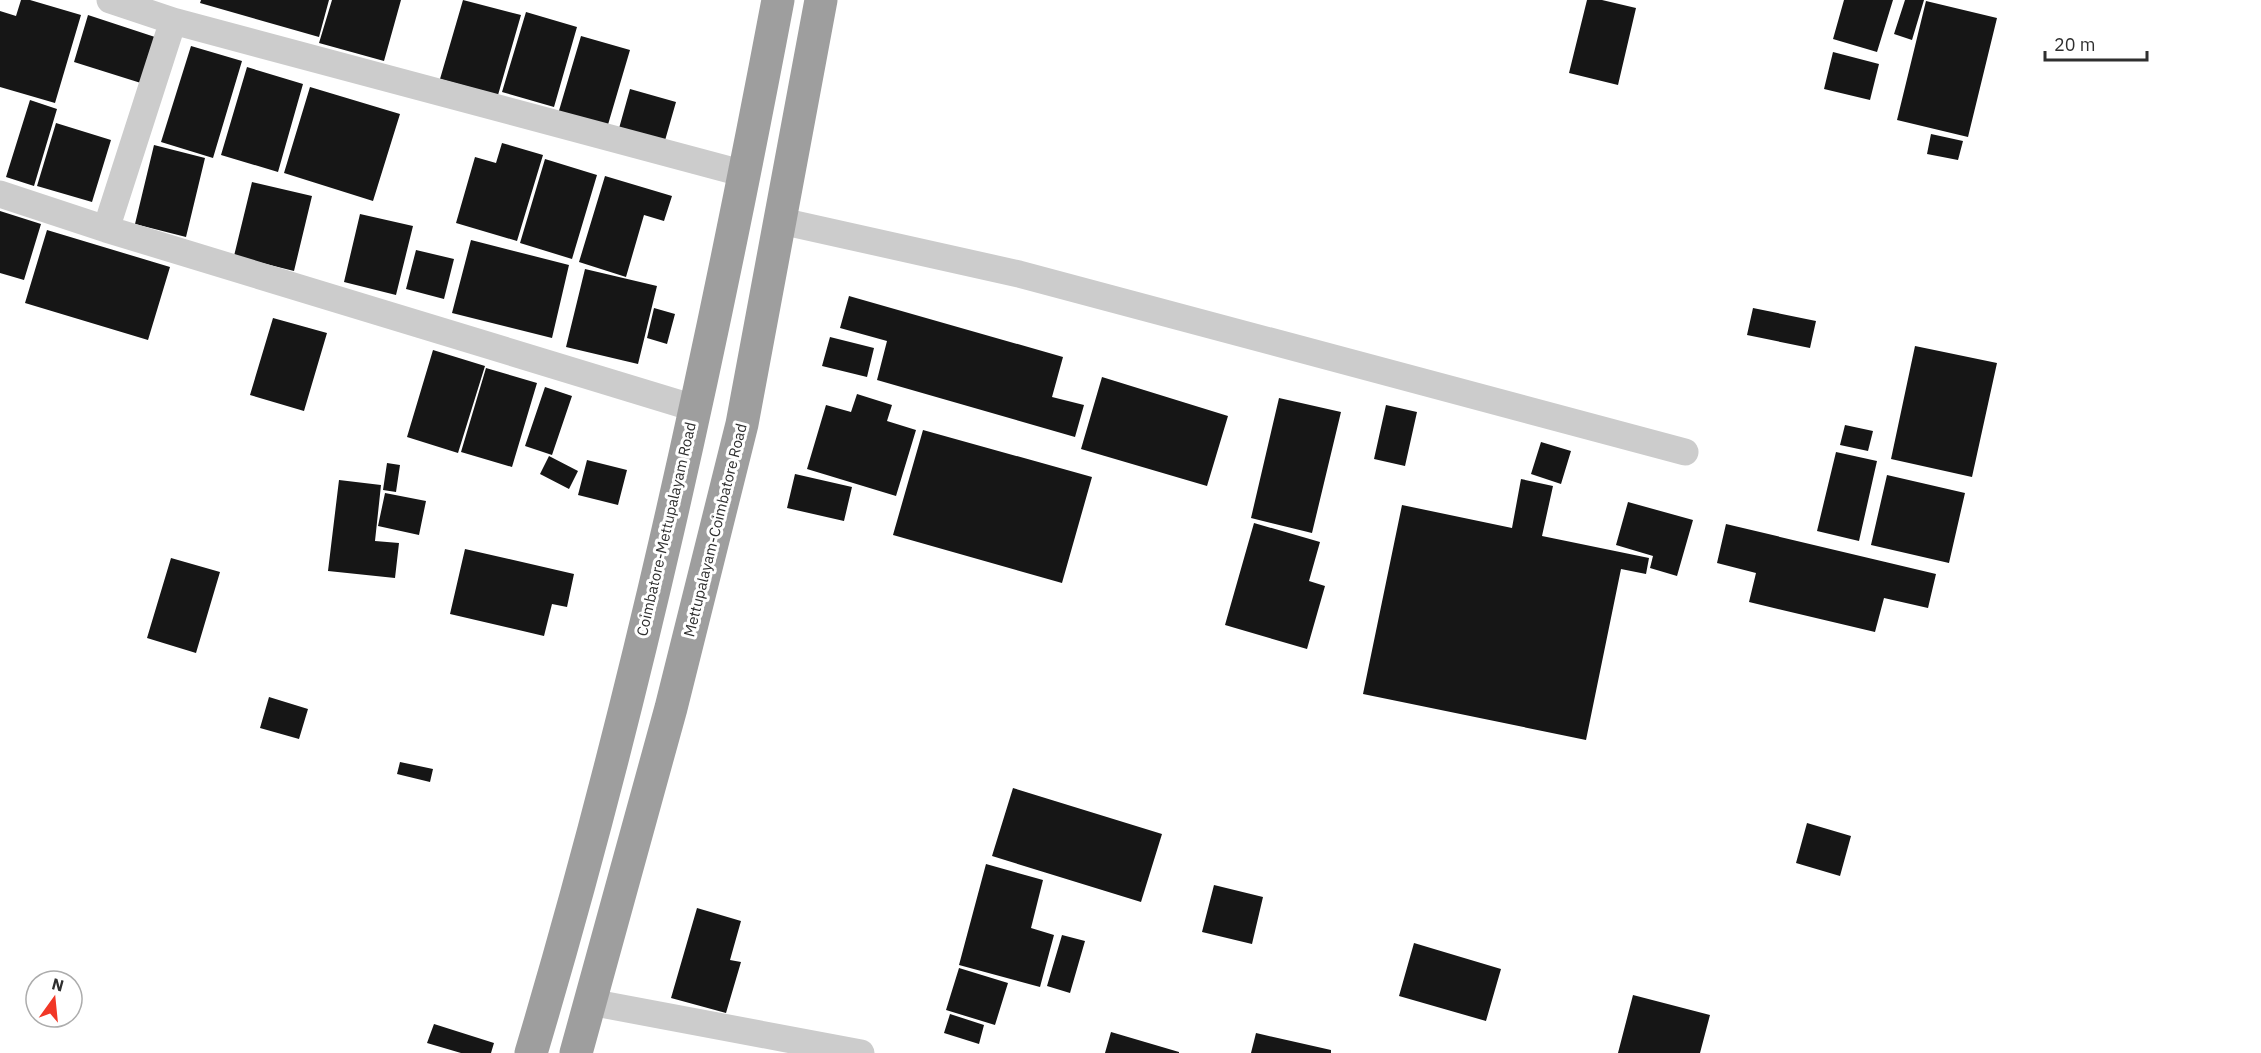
<svg xmlns="http://www.w3.org/2000/svg" width="2261" height="1053" viewBox="0 0 2261 1053" font-family="'IBM Plex Sans',sans-serif">
	<style>
		.building { fill: #161616 }
		.lines { fill: none; stroke-linecap: round; stroke-linejoin: round }
		.minor { stroke: #ccc; stroke-width: 27 }
		.trunk { stroke: #9e9e9e; stroke-width: 33 }
		.labels { text-anchor: middle; dominant-baseline: central; stroke-width: 6; stroke-linejoin: round; paint-order: stroke }
		.street-label { font-size: 15px; fill: #2f2f2f; stroke: #fff }
	</style>
	<rect width="100%" height="100%" fill="#fff"/>
	<path class="building" d="M 21,0 L 30,0 L 81,15 L 55,103 L 0,87 L 0,11 L 16,16 Z
		M 201,0 L 329,0 L 319,37 L 200,3 Z
		M 332,0 L 401,0 L 384,61 L 319,43 Z
		M 463,0 L 521,15 L 498,95 L 440,79 Z
		M 1587,0 L 1602,0 L 1636,8 L 1618,85 L 1569,73 Z
		M 1844,0 L 1893,0 L 1877,52 L 1833,39 Z
		M 1905,0 L 1924,0 L 1912,40 L 1894,34 Z
		M 1926,1 L 1997,18 L 1968,137 L 1897,120 Z
		M 526,12 L 577,27 L 554,107 L 502,92 Z
		M 88,15 L 158,38 L 144,84 L 74,62 Z
		M 581,36 L 630,50 L 607,128 L 558,114 Z
		M 191,46 L 242,61 L 213,158 L 161,142 Z
		M 1833,52 L 1879,64 L 1870,100 L 1824,89 Z
		M 247,67 L 303,84 L 278,172 L 221,155 Z
		M 310,87 L 400,114 L 373,201 L 284,173 Z
		M 630,89 L 676,102 L 664,144 L 618,132 Z
		M 30,100 L 57,109 L 34,186 L 6,177 Z
		M 56,123 L 111,140 L 92,202 L 37,186 Z
		M 1931,134 L 1963,141 L 1958,160 L 1927,154 Z
		M 502,143 L 543,155 L 517,241 L 456,223 L 475,157 L 496,163 Z
		M 154,145 L 205,158 L 186,237 L 135,224 Z
		M 545,159 L 597,175 L 572,259 L 520,243 Z
		M 605,176 L 672,196 L 664,221 L 644,215 L 626,277 L 579,262 Z
		M 252,182 L 312,196 L 294,271 L 234,256 Z
		M 0,211 L 41,224 L 24,280 L 0,273 Z
		M 360,214 L 413,226 L 396,295 L 344,282 Z
		M 47,230 L 170,267 L 148,340 L 25,303 Z
		M 471,240 L 569,265 L 552,338 L 452,313 Z
		M 416,250 L 454,259 L 444,299 L 406,289 Z
		M 585,269 L 657,286 L 638,364 L 566,347 Z
		M 849,296 L 1063,357 L 1052,397 L 1084,405 L 1075,437 L 877,380 L 887,341 L 840,328 Z
		M 654,308 L 675,314 L 667,344 L 647,338 Z
		M 1753,308 L 1816,321 L 1810,348 L 1747,335 Z
		M 273,318 L 327,333 L 304,411 L 250,395 Z
		M 830,337 L 874,348 L 867,377 L 822,366 Z
		M 1915,346 L 1997,363 L 1972,477 L 1891,459 Z
		M 433,350 L 485,366 L 458,453 L 407,437 Z
		M 486,368 L 537,383 L 512,467 L 461,452 Z
		M 1102,377 L 1228,416 L 1207,486 L 1081,449 Z
		M 545,387 L 572,396 L 552,455 L 525,446 Z
		M 857,394 L 892,405 L 887,421 L 916,430 L 896,496 L 807,469 L 826,405 L 851,412 Z
		M 1279,398 L 1341,412 L 1312,533 L 1251,518 Z
		M 1386,405 L 1417,412 L 1405,466 L 1374,459 Z
		M 1845,425 L 1873,431 L 1868,451 L 1840,445 Z
		M 923,430 L 1092,477 L 1062,583 L 893,535 Z
		M 1541,442 L 1571,451 L 1561,484 L 1531,474 Z
		M 1836,452 L 1877,461 L 1859,541 L 1817,531 Z
		M 549,456 L 578,471 L 569,489 L 540,474 Z
		M 587,460 L 627,470 L 618,505 L 578,495 Z
		M 387,463 L 400,465 L 396,492 L 383,490 Z
		M 795,474 L 852,487 L 844,521 L 787,508 Z
		M 1887,475 L 1965,493 L 1949,563 L 1871,545 Z
		M 1521,479 L 1553,486 L 1542,536 L 1649,558 L 1646,574 L 1621,569 L 1586,740 L 1363,694 L 1402,505 L 1512,528 Z
		M 339,480 L 381,485 L 375,541 L 399,543 L 395,578 L 328,571 Z
		M 385,493 L 426,501 L 419,535 L 378,526 Z
		M 1628,502 L 1693,520 L 1677,576 L 1650,568 L 1653,556 L 1616,545 Z
		M 1254,523 L 1320,542 L 1309,581 L 1325,586 L 1307,649 L 1225,625 Z
		M 1726,524 L 1936,574 L 1928,608 L 1884,598 L 1875,632 L 1749,602 L 1756,573 L 1717,563 Z
		M 465,549 L 574,574 L 567,607 L 552,604 L 544,636 L 450,614 Z
		M 171,558 L 220,572 L 196,653 L 147,638 Z
		M 269,697 L 308,709 L 299,739 L 260,728 Z
		M 400,762 L 433,769 L 430,782 L 397,774 Z
		M 1013,788 L 1162,834 L 1141,902 L 992,856 Z
		M 1807,823 L 1851,836 L 1840,876 L 1796,863 Z
		M 986,864 L 1043,880 L 1031,928 L 1054,935 L 1040,987 L 959,965 Z
		M 1214,885 L 1263,897 L 1252,944 L 1202,932 Z
		M 697,908 L 741,921 L 730,960 L 741,962 L 726,1013 L 671,998 Z
		M 1062,935 L 1085,941 L 1070,993 L 1047,986 Z
		M 1414,943 L 1501,969 L 1486,1021 L 1399,996 Z
		M 959,968 L 1008,983 L 995,1025 L 946,1010 Z
		M 1633,995 L 1710,1015 L 1700,1053 L 1618,1053 Z
		M 950,1014 L 984,1025 L 979,1044 L 944,1033 Z
		M 434,1024 L 494,1043 L 491,1053 L 461,1053 L 427,1043 Z
		M 1111,1032 L 1179,1052 L 1179,1053 L 1105,1053 Z
		M 1256,1033 L 1331,1050 L 1331,1053 L 1251,1053 Z"/>
	<g class="lines">
		<path class="minor" d="M 110,0 L 173,21 L 745,174
			M 0,194 L 106,229 L 694,408
			M 781,221 L 1019,274 L 1685,452
			M 106,229 L 173,21
			M 590,1002 L 861,1053"/>
		<path class="trunk" d="M 531,1053 C 634,708 711,354 778,0
			M 576,1053 L 671,708 L 742,424 L 821,0"/>
	</g>
	<g class="labels">
		<g class="street-label">
			<text transform="translate(666 529) rotate(-77)">Coimbatore-Mettupalayam Road</text>
			<text transform="translate(715 530) rotate(-76)">Mettupalayam-Coimbatore Road</text>
		</g>
	</g>
	<g transform="translate(54 999) rotate(15)"><circle r="28" fill="#ffffff" stroke="#acacac" stroke-width="1.5"/>
	<path d="M0-4.5L10 22L0 15L-10 22Z" fill="#f13726"/>
	<text y="-9" font-size="16" font-weight="bold" text-anchor="middle" fill="#2f2f2f">N</text>
	</g>
	<path d="M2045 51v9h102v-9" fill="none" stroke="#2f2f2f" stroke-width="3"/>
	<text x="2054" y="51" font-size="18" fill="#2f2f2f" stroke="#ffffff" stroke-width="4.5" paint-order="stroke">20 m</text>
</svg>
